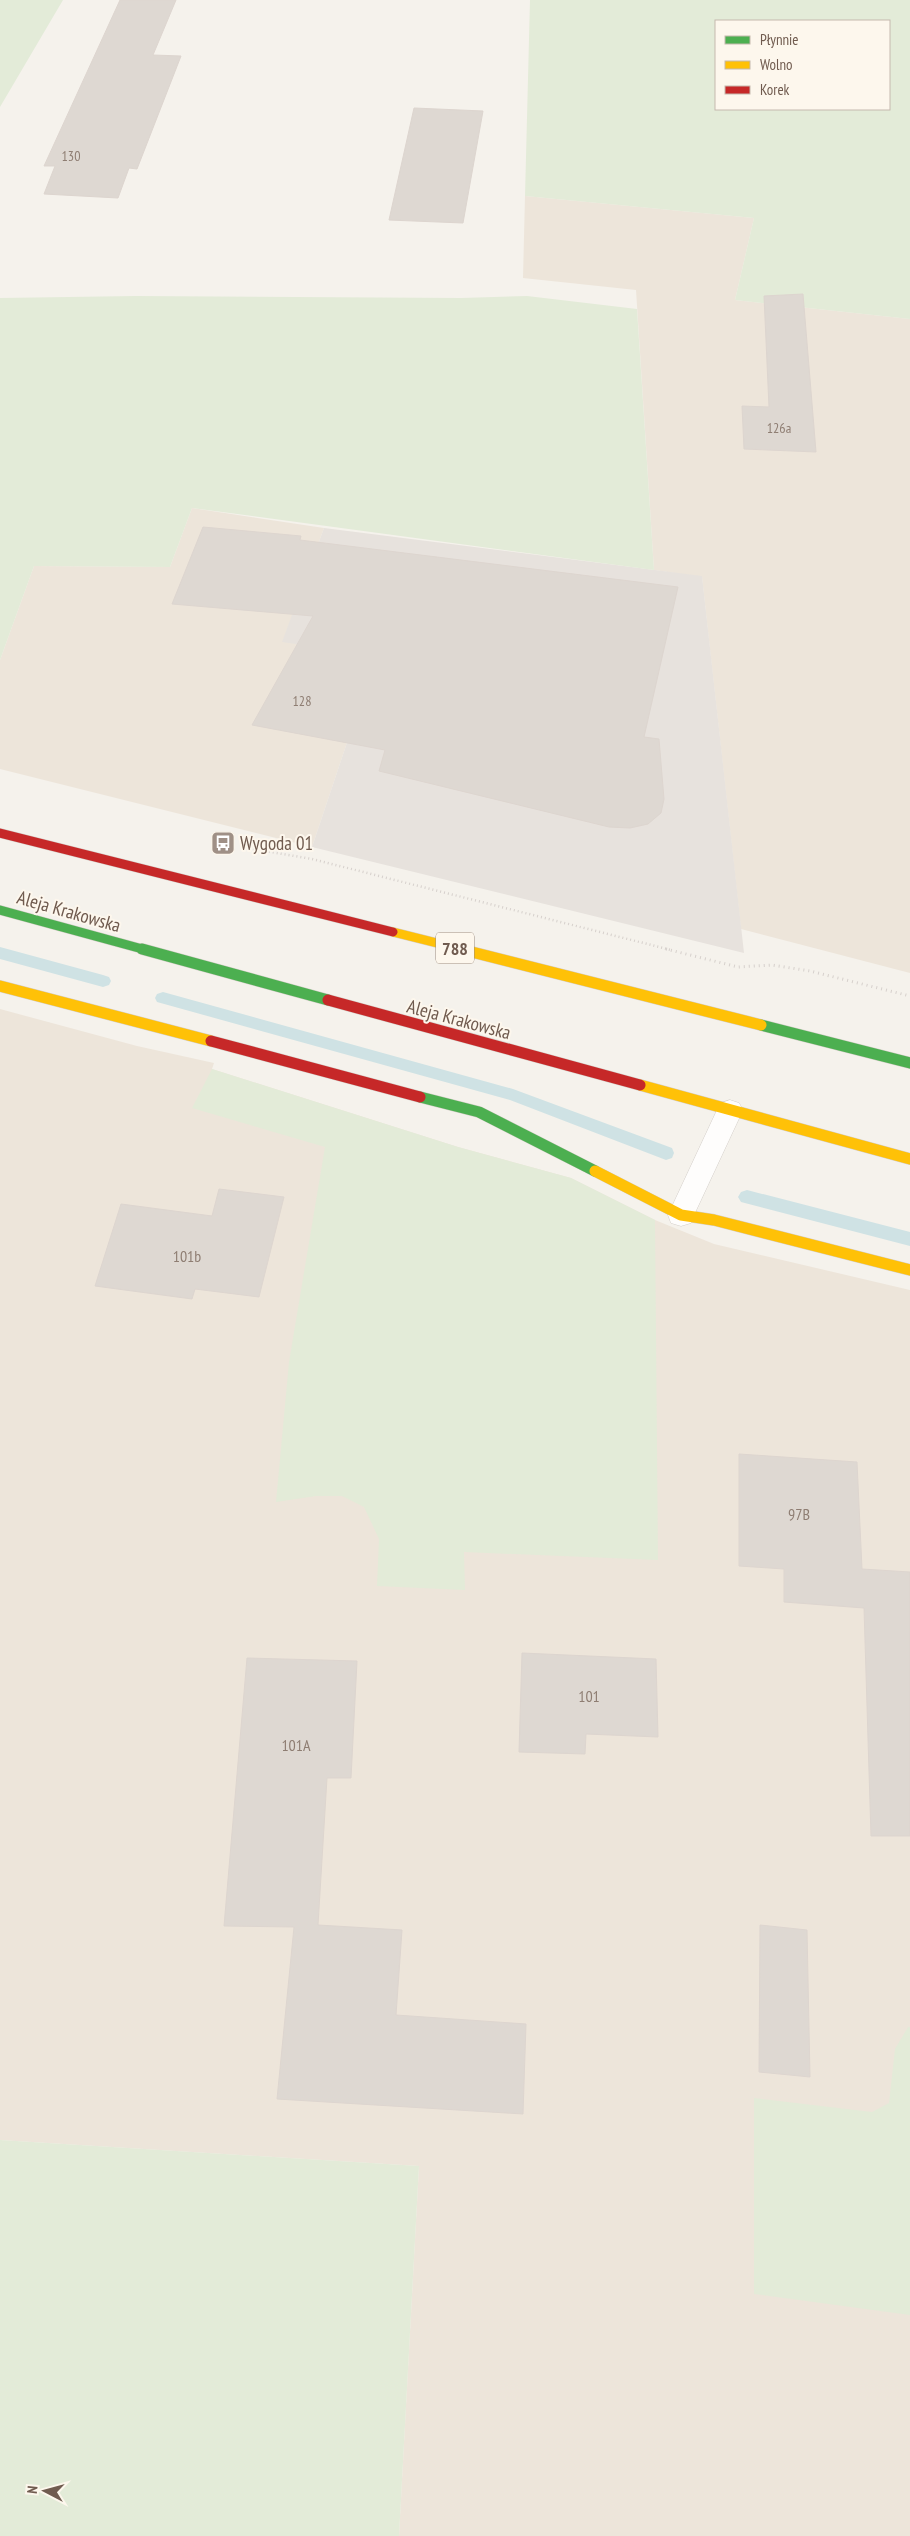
<svg xmlns="http://www.w3.org/2000/svg" width="910" height="2536" viewBox="0 0 910 2536" font-family="'PT Sans Narrow',sans-serif">
	<style>
		.residential { fill: #ede5da }
		.industrial { fill: #e7e2dd }
		.green { fill: #e3ebd8; fill-rule: evenodd }
		.lines { fill: none; stroke-linecap: round; stroke-linejoin: round }
		.stream { fill: #cfe2e4; fill-rule: evenodd }
		.building { fill: #ded8d2; stroke: #ddd5cf }
		.street-casing { stroke: #d4cfca; stroke-width: 1 }
		.fast-far1-casing { stroke: #d4cec8; stroke-width: 10 }
		.fast-casing { stroke: #d4cec8; stroke-width: 12 }
		.slow-far1-casing { stroke: #d4cec8; stroke-width: 10 }
		.slow-casing { stroke: #d4cec8; stroke-width: 12 }
		.jam-far1-casing { stroke: #d4cec8; stroke-width: 10 }
		.jam-casing { stroke: #d4cec8; stroke-width: 12 }
		.path-far1 { stroke: #d6d0cc; stroke-width: 2.5; stroke-dasharray: 1 3; stroke-linecap: butt }
		.path { stroke: #d6d0cc; stroke-width: 3; stroke-dasharray: 1 4; stroke-linecap: butt }
		.street { fill: #fefdfc; fill-rule: evenodd }
		.fast-far1 { stroke: #4caf50; stroke-width: 9 }
		.fast { stroke: #4caf50; stroke-width: 11 }
		.slow-far1 { stroke: #ffc107; stroke-width: 9 }
		.slow { stroke: #ffc107; stroke-width: 11 }
		.jam-far1 { stroke: #c62828; stroke-width: 9 }
		.jam { stroke: #c62828; stroke-width: 11 }
		.labels { text-anchor: middle; dominant-baseline: central; stroke-width: 4; stroke-linejoin: round; paint-order: stroke }
		.far-number-label { font-size: 14px; fill: #8e7d72 }
		.number-label { font-size: 16px; fill: #8e7d72 }
		.shield { fill: #fdf7ed; stroke: #9a8a7e; stroke-width: 1 }
		.shield-label { font-size: 18px; font-weight: bold; fill: #705b4f }
		.poi-label { font-size: 19px; fill: #705b4f; stroke: #fdf7ed; text-anchor: start }
		.street-label { font-size: 19px; fill: #705b4f; stroke: #fdf7ed }
	</style>
	<rect width="100%" height="100%" fill="#f5f2ec"/>
	<path class="residential" d="M 525,196 L 754,218 L 735,300 L 910,319 L 910,973 L 741,929 L 702,577 L 654,570 L 636,290 L 523,278 Z
		M 192,508 L 324,528 L 283,641 L 376,656 L 312,847 L 0,769 L 0,660 L 34,566 L 170,567 Z
		M 0,1009 L 137,1046 L 214,1063 L 212,1069 L 458,1147 L 571,1178 L 655,1220 L 714,1244 L 910,1290 L 910,2536 L 399,2536 L 419,2166 L 0,2140 Z"/>
	<path class="industrial" d="M 324,528 L 702,576 L 744,953 L 312,847 L 376,656 L 282,642 Z"/>
	<path class="green" d="M 0,0 L 63,0 L 0,107 Z
		M 530,0 L 910,0 L 910,319 L 735,300 L 754,218 L 525,196 ZM 716,21 L 889,21 L 889,109 L 716,109 Z
		M 136,296 L 461,298 L 527,296 L 637,309 L 654,570 L 192,508 L 170,567 L 34,566 L 0,660 L 0,298 Z
		M 212,1069 L 458,1147 L 571,1178 L 655,1220 L 658,1560 L 464,1552 L 465,1590 L 377,1586 L 379,1539 L 364,1507 L 342,1496 L 316,1496 L 276,1502 L 289,1362 L 325,1147 L 192,1108 Z
		M 908,2027 L 910,2027 L 910,2315 L 754,2294 L 754,2098 L 872,2112 L 889,2103 L 895,2049 Z
		M 0,2140 L 419,2166 L 399,2536 L 0,2536 Z"/>
	<g class="lines">
		<path class="stream" d="M 0,947 L 103,975 L 109,977 L 111,981 L 109,985 L 103,987 L 0,959 Z
			M 163,992 L 513,1089 L 672,1148 L 674,1153 L 672,1158 L 666,1160 L 510,1100 L 157,1002 L 155,998 L 157,994 Z
			M 747,1190 L 910,1232 L 910,1246 L 741,1202 L 738,1197 L 741,1192 Z"/>
	</g>
	<path class="building" d="M 120,0 L 176,0 L 153,55 L 181,56 L 137,169 L 129,168 L 118,198 L 44,194 L 55,166 L 44,166 Z
		M 414,108 L 483,111 L 463,223 L 389,220 Z
		M 803,294 L 816,452 L 744,449 L 742,406 L 769,407 L 764,296 Z
		M 203,527 L 301,536 L 300,540 L 678,587 L 644,737 L 659,739 L 664,799 L 661,813 L 648,824 L 630,828 L 609,827 L 379,771 L 385,750 L 252,725 L 313,616 L 172,604 Z
		M 219,1189 L 284,1197 L 259,1297 L 195,1289 L 192,1299 L 95,1286 L 121,1204 L 212,1216 Z
		M 739,1454 L 857,1462 L 862,1569 L 910,1572 L 910,1836 L 871,1836 L 864,1608 L 784,1602 L 784,1569 L 739,1566 Z
		M 522,1653 L 656,1659 L 658,1737 L 586,1734 L 585,1754 L 519,1752 Z
		M 247,1658 L 357,1661 L 351,1778 L 327,1778 L 318,1925 L 402,1930 L 396,2015 L 526,2024 L 523,2114 L 277,2099 L 294,1927 L 224,1926 Z
		M 760,1925 L 807,1930 L 810,2077 L 759,2072 Z"/>
	<g class="lines">
		<g class="street-casing">
			<path id="street" d="M 730,1100 L 739,1103 L 743,1110 L 694,1215 L 691,1223 L 681,1226 L 671,1223 L 668,1215 L 717,1110 L 721,1103 Z"/>
		</g>
		<g class="fast-far1-casing">
			<path id="fast-far1" d="M 0,910 L 146,950"/>
		</g>
		<g class="fast-casing">
			<path id="fast" d="M 142,949 L 328,1000
				M 761,1025 L 910,1063
				M 420,1097 L 479,1112 L 595,1171"/>
		</g>
		<g class="slow-far1-casing">
			<path id="slow-far1" d="M 393,932 L 465,950"/>
		</g>
		<g class="slow-casing">
			<path id="slow" d="M 460,949 L 761,1025
				M 0,986 L 211,1041
				M 640,1085 L 910,1159
				M 595,1171 L 681,1215 L 714,1220 L 910,1270"/>
		</g>
		<g class="jam-far1-casing">
			<path id="jam-far1" d="M 0,833 L 393,932"/>
		</g>
		<g class="jam-casing">
			<path id="jam" d="M 328,1000 L 640,1085
				M 211,1041 L 420,1097"/>
		</g>
		<path class="path-far1" d="M 253,849 L 312,859 L 671,950"/>
		<path class="path" d="M 666,949 L 738,967 L 772,965 L 810,971 L 910,996"/>
		<use href="#street" class="street"/>
		<use href="#fast-far1" class="fast-far1"/>
		<use href="#fast" class="fast"/>
		<use href="#slow-far1" class="slow-far1"/>
		<use href="#slow" class="slow"/>
		<use href="#jam-far1" class="jam-far1"/>
		<use href="#jam" class="jam"/>
	</g>
	<defs>
		<g id="bus-square" transform="scale(1.25)"><rect x="-9" y="-9" width="18" height="18" rx="4" fill="#9f9086" stroke="#fdf7ed"/><path d="M-5-6H5V4H4V6H2V4H-2V6H-4V4H-5ZM-3.5-4V0h7V-4ZM-3.5 1.2v1.5H-2V1.2ZM2 1.2v1.5H3.5V1.2Z" fill="#fff"/></g>
	</defs>
	<g fill-rule="evenodd">
		<use href="#bus-square" x="223" y="843"/>
	</g>
	<g class="labels">
		<g class="far-number-label">
			<text x="71" y="156">130</text>
			<text x="779" y="428">126a</text>
			<text x="302" y="701">128</text>
		</g>
		<g class="number-label">
			<text x="187" y="1256">101b</text>
			<text x="799" y="1514">97B</text>
			<text x="589" y="1696">101</text>
			<text x="296" y="1745">101A</text>
		</g>
		<rect class="shield" x="436" y="932.5" width="38" height="31" rx="4"/>
		<g class="shield-label">
			<text x="455" y="948">788</text>
		</g>
		<g class="poi-label">
			<text x="240" y="843">Wygoda 01</text>
		</g>
		<g class="street-label">
			<text transform="translate(69 911) rotate(16)">Aleja Krakowska</text>
			<text transform="translate(459 1019) rotate(15)">Aleja Krakowska</text>
		</g>
	</g>
	<rect x="715" y="20" width="175" height="90" fill="#fdf7ed" stroke="#c5b9ae"/>
	<rect x="725" y="36" width="25" height="8" fill="#4caf50" stroke="#c5b9ae"/>
	<text x="760" y="45" font-size="15" fill="#705b4f">Płynnie</text>
	<rect x="725" y="61" width="25" height="8" fill="#ffc107" stroke="#c5b9ae"/>
	<text x="760" y="70" font-size="15" fill="#705b4f">Wolno</text>
	<rect x="725" y="86" width="25" height="8" fill="#c62828" stroke="#c5b9ae"/>
	<text x="760" y="95" font-size="15" fill="#705b4f">Korek</text>
	<g transform="translate(45 2491) rotate(276)" stroke="#fdf7ed" stroke-width="4" paint-order="stroke">
	<path d="M0-4L9 19L0 12L-9 19Z" fill="#705b4f"/>
	<text y="-8" font-size="14" font-weight="bold" text-anchor="middle" fill="#705b4f">N</text>
	</g>
</svg>
